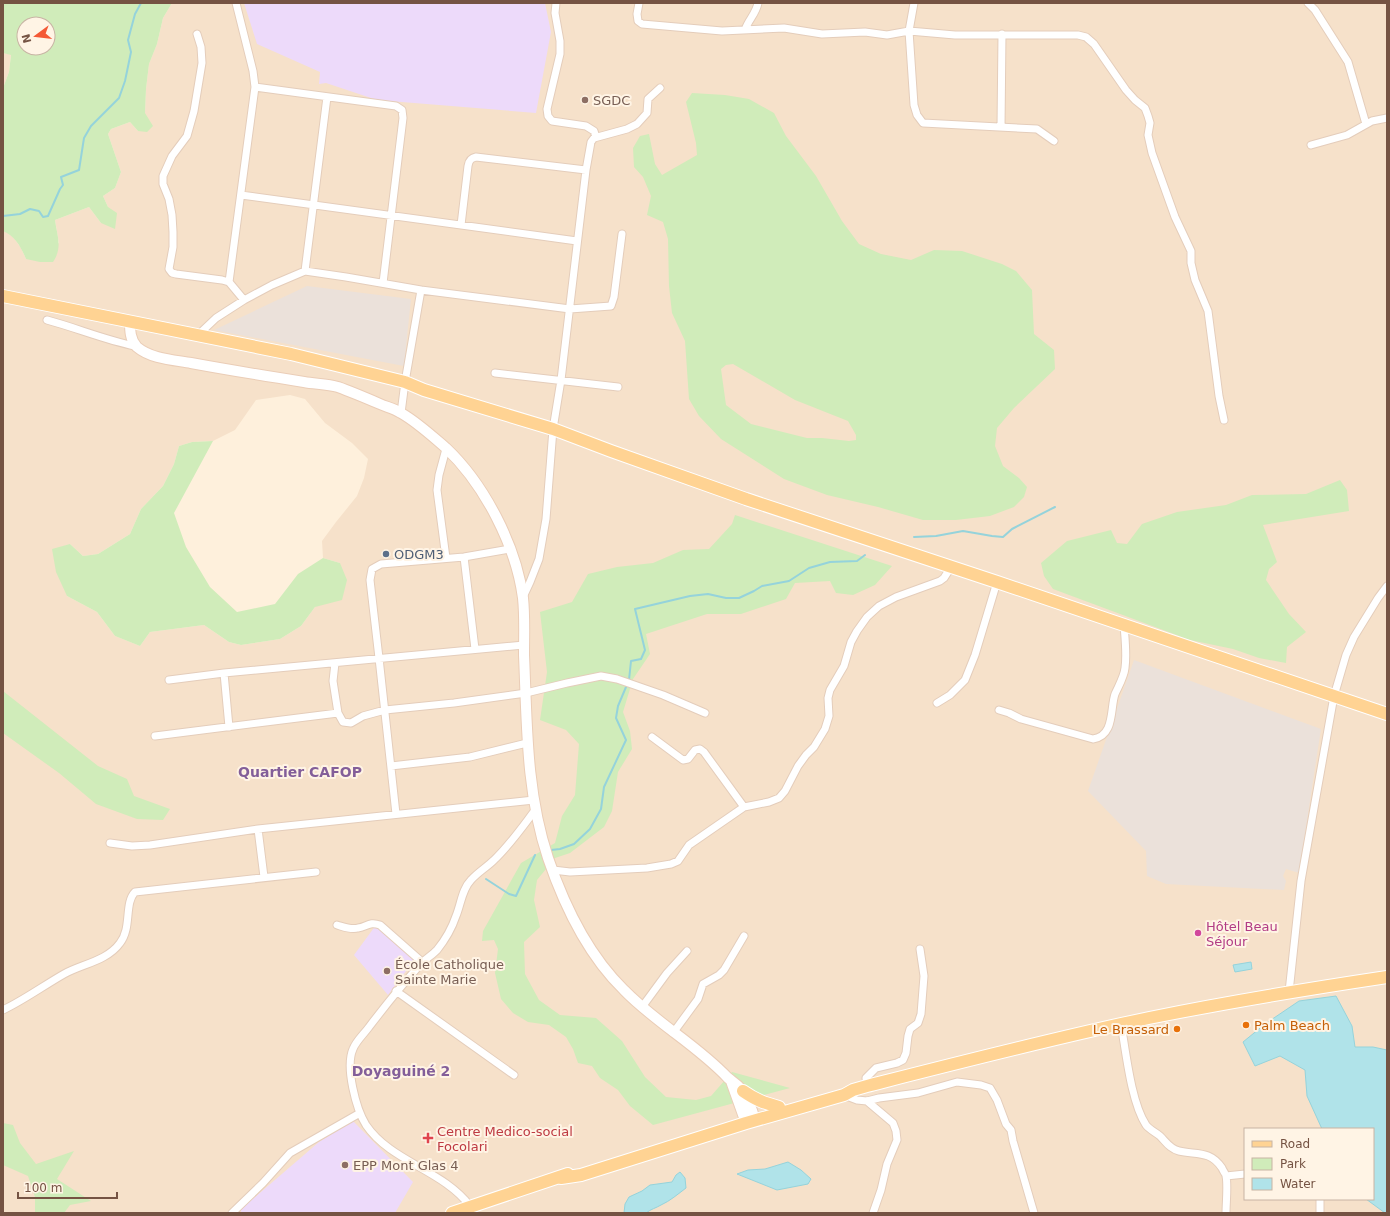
<svg xmlns="http://www.w3.org/2000/svg" width="1390" height="1216" viewBox="0 0 1390 1216" font-family="'DejaVu Sans',sans-serif">
	<style>
		.residential { fill: #f6e1ca; fill-rule: evenodd }
		.industrial { fill: #ebe1da }
		.education { fill: #eddafa }
		.green { fill: #d0ecba; fill-rule: evenodd }
		.water { fill: #b0e3e9; stroke: #95d3db }
		.lines { fill: none; stroke-linecap: round; stroke-linejoin: round }
		.stream { stroke: #95d3db; stroke-width: 2 }
		.street-casing { stroke: #e4cdbb; stroke-width: 9 }
		.secondary-casing { stroke: #eacdb7; stroke-width: 12 }
		.primary-casing { stroke: #fff; stroke-width: 14 }
		.street { stroke: #fff; stroke-width: 7 }
		.secondary { stroke: #fff; stroke-width: 10 }
		.primary { stroke: #ffd393; stroke-width: 12 }
		.education-dot { fill: #8d6e63; stroke: #fff4e5; stroke-width: 1.5 }
		.service-dot { fill: #5c6f8a; stroke: #fff4e5; stroke-width: 1.5 }
		.hotel-dot { fill: #d1479c; stroke: #fff4e5; stroke-width: 1.5 }
		.food-dot { fill: #e8710a; stroke: #fff4e5; stroke-width: 1.5 }
		.health-dot { fill: #e0444e; stroke: #fff4e5; stroke-width: 1.5 }
		.labels { text-anchor: middle; dominant-baseline: central; stroke-width: 4; stroke-linejoin: round; paint-order: stroke }
		.education-label { font-size: 13px; fill: #785e54; stroke: #fff4e5; text-anchor: start }
		.service-label { font-size: 13px; fill: #4e5e75; stroke: #fff4e5; text-anchor: start }
		.hotel-label { font-size: 13px; fill: #b23c85; stroke: #fff4e5; text-anchor: start }
		.food-label { font-size: 13px; fill: #c56008; stroke: #fff4e5; text-anchor: start }
		.health-label { font-size: 13px; fill: #be3a42; stroke: #fff4e5; text-anchor: start }
		.neighbourhood-label { font-size: 14px; font-weight: bold; fill: #835e99; stroke: #fff4e5 }
	</style>
	<rect width="100%" height="100%" fill="#fef0dc"/>
	<path class="residential" d="M 172,3 L 1387,3 L 1387,1213 L 3,1213 L 3,231 L 11,234 L 21,248 L 26,259 L 59,243 L 55,220 L 89,207 L 101,223 L 108,207 L 103,196 L 115,188 L 121,172 L 108,134 L 111,129 L 130,122 L 138,131 L 145,113 L 146,89 L 149,64 L 157,44 L 163,18 ZM 290,395 L 305,399 L 325,423 L 352,443 L 368,459 L 364,478 L 357,496 L 336,522 L 322,541 L 323,558 L 340,563 L 315,607 L 301,626 L 280,639 L 241,645 L 229,642 L 204,625 L 150,632 L 140,646 L 115,636 L 97,612 L 67,596 L 70,544 L 83,556 L 98,554 L 130,534 L 141,509 L 163,486 L 174,464 L 179,446 L 192,442 L 213,441 L 235,430 L 256,400 ZM 1245,1129 L 1373,1129 L 1373,1199 L 1245,1199 Z
		M 3,53 L 11,54 L 9,72 L 3,88 Z"/>
	<path class="industrial" d="M 307,286 L 411,299 L 404,366 L 214,330 Z
		M 1134,660 L 1321,729 L 1299,873 L 1286,869 L 1283,876 L 1286,881 L 1284,890 L 1166,884 L 1147,876 L 1146,851 L 1088,791 Z"/>
	<path class="education" d="M 244,3 L 545,3 L 551,32 L 536,113 L 377,100 L 326,83 L 319,84 L 320,72 L 257,44 Z
		M 376,925 L 415,959 L 388,995 L 354,955 Z
		M 353,1121 L 413,1182 L 395,1213 L 242,1213 L 240,1210 L 319,1142 Z"/>
	<path class="green" d="M 3,3 L 172,3 L 163,18 L 157,44 L 149,64 L 146,89 L 145,113 L 153,126 L 147,132 L 138,131 L 130,122 L 111,129 L 108,134 L 121,172 L 115,188 L 103,196 L 108,207 L 117,213 L 115,229 L 101,223 L 89,207 L 55,220 C 57,236 63,247 53,262 L 40,262 L 26,259 C 21,247 15,236 3,231 L 3,88 L 9,72 L 11,55 L 3,53 ZM 24,24 L 48,24 L 48,48 L 24,48 Z
		M 692,93 L 725,95 L 749,99 L 774,113 L 786,136 L 816,176 L 842,221 L 859,244 L 881,254 L 911,260 L 934,250 L 962,251 L 1002,264 L 1016,271 L 1032,290 L 1034,334 L 1054,350 L 1055,369 L 1014,408 L 997,428 L 995,446 L 1003,466 L 1019,478 L 1027,487 L 1024,497 L 1014,507 L 990,516 L 956,520 L 923,520 L 878,507 L 827,495 L 784,479 L 721,439 L 699,416 L 689,399 L 685,341 L 672,313 L 669,286 L 668,239 L 663,222 L 647,215 L 651,196 L 643,177 L 634,167 L 633,148 L 640,136 L 649,134 L 655,164 L 662,175 L 697,155 L 696,143 L 686,102 ZM 733,364 L 795,400 L 848,421 L 856,435 L 856,440 L 849,441 L 822,438 L 807,438 L 751,424 L 726,405 L 721,369 L 726,365 Z
		M 213,441 L 174,513 L 186,547 L 210,587 L 237,612 L 275,604 L 298,574 L 323,558 L 340,563 L 347,580 L 342,600 L 315,607 L 301,626 L 280,639 L 241,645 L 229,642 L 204,625 L 150,632 L 140,646 L 115,636 L 97,612 L 67,596 L 56,572 L 52,549 L 70,544 L 83,556 L 98,554 L 130,534 L 141,509 L 163,486 L 174,464 L 179,446 L 192,442 Z
		M 1340,480 L 1347,490 L 1349,511 L 1263,525 L 1277,562 L 1269,569 L 1266,580 L 1289,614 L 1306,632 L 1287,647 L 1286,663 L 1259,658 L 1233,649 L 1190,640 L 1053,589 L 1044,576 L 1041,563 L 1067,541 L 1111,530 L 1117,543 L 1127,544 L 1142,524 L 1177,512 L 1226,505 L 1252,495 L 1306,494 Z
		M 735,515 L 892,566 L 875,585 L 853,595 L 836,593 L 830,581 L 795,583 L 786,599 L 741,614 L 707,614 L 646,634 L 650,654 L 633,679 L 623,712 L 630,731 L 632,749 L 618,772 L 612,811 L 604,827 L 570,853 L 555,858 L 537,880 L 534,900 L 540,927 L 524,942 L 525,974 L 539,1000 L 560,1015 L 596,1018 L 622,1041 L 645,1077 L 666,1097 L 696,1100 L 711,1096 L 732,1072 L 790,1088 L 653,1125 L 630,1106 L 618,1090 L 600,1078 L 592,1066 L 578,1063 L 573,1049 L 566,1037 L 549,1025 L 528,1022 L 513,1013 L 501,999 L 495,973 L 498,949 L 494,940 L 482,941 L 483,931 L 521,863 L 555,843 L 562,816 L 575,795 L 579,744 L 566,730 L 540,720 L 547,672 L 540,612 L 572,602 L 588,574 L 617,567 L 653,563 L 683,550 L 709,549 L 732,524 Z
		M 3,691 L 98,766 L 127,779 L 134,796 L 170,809 L 163,820 L 137,819 L 96,804 L 59,773 L 3,733 Z
		M 3,1123 L 13,1125 L 20,1143 L 36,1164 L 74,1151 L 57,1179 L 91,1201 L 70,1205 L 64,1213 L 35,1213 L 35,1197 L 28,1176 L 3,1165 Z"/>
	<path class="water" d="M 1251,962 L 1252,969 L 1235,972 L 1233,965 Z
		M 1336,996 L 1352,1026 L 1355,1047 L 1373,1047 L 1387,1050 L 1387,1213 L 1385,1213 L 1366,1199 L 1373,1199 L 1373,1129 L 1322,1129 L 1307,1096 L 1305,1070 L 1280,1056 L 1255,1066 L 1243,1042 L 1265,1024 L 1299,1001 Z
		M 788,1162 L 801,1170 L 811,1179 L 808,1184 L 777,1190 L 737,1174 L 748,1170 L 765,1169 Z
		M 680,1172 L 685,1178 L 686,1188 C 678,1194 670,1201 661,1205 C 656,1208 651,1209 646,1213 L 624,1213 L 625,1204 L 629,1197 L 642,1191 L 650,1185 L 672,1182 L 676,1175 Z"/>
	<g class="lines">
		<path class="stream" d="M 3,216 L 20,214 L 30,209 L 39,211 L 43,217 L 48,216 L 60,189 L 63,185 L 61,177 L 79,170 L 84,138 L 91,126 L 119,98 L 125,81 L 131,52 L 128,40 L 135,14 L 141,3
			M 914,537 L 936,536 L 963,531 L 992,536 L 1003,537 L 1012,529 L 1055,507
			M 629,680 L 631,661 L 641,659 L 645,650 L 635,609 L 690,596 L 708,594 L 726,598 L 739,598 L 754,591 L 762,586 L 789,581 L 809,568 L 830,562 L 857,561 L 865,555
			M 551,850 L 560,849 L 574,844 L 590,829 L 601,809 L 604,787 L 626,740 L 616,718 L 618,706 L 626,687
			M 486,879 L 509,894 L 516,896 L 535,855"/>
		<g class="street-casing">
			<path id="street" d="M 236,3 L 253,71 L 255,87 L 229,282 L 244,300
				M 556,3 L 555,13 L 560,41 L 560,54 L 547,109 L 548,116 L 552,121 L 586,126 L 594,131 L 596,137
				M 639,3 L 637,14 L 638,21 L 642,24 L 722,31 L 784,28 L 822,34 L 865,32 L 887,35 L 909,31 L 955,35 L 1078,35 L 1086,37 L 1094,44 L 1126,90 L 1135,100 L 1145,108 L 1148,116 L 1150,123 L 1148,135 L 1152,153 L 1175,217 L 1191,251 L 1191,263 L 1195,280 L 1208,311 L 1219,396 L 1224,420
				M 914,3 L 909,31 L 914,105 L 917,115 L 923,123 L 1037,129 L 1054,141
				M 1308,3 L 1315,10 L 1348,62 L 1366,124
				M 745,30 C 748,20 756,14 758,3
				M 197,34 L 201,47 L 202,63 L 194,111 L 187,136 L 172,156 L 163,176 L 163,184 L 169,199 L 172,215 L 173,232 L 173,247 L 169,269 L 172,273 L 176,274 L 222,280 L 229,282
				M 255,87 L 396,106 L 402,110 L 403,118 L 383,283
				M 1001,127 L 1002,34
				M 1311,145 L 1347,135 L 1372,121 L 1387,118
				M 241,195 L 577,241
				M 461,225 L 468,166 C 469,160 471,158 476,157 L 586,170
				M 305,271 L 327,97
				M 47,320 C 77,328 105,340 135,346
				M 197,336 L 216,318 L 244,300 L 272,285 L 305,271 L 346,277 L 421,290 L 570,309 L 611,306 L 614,297 L 622,234
				M 495,373 L 618,387
				M 401,413 L 405,382 L 421,290
				M 464,557 L 475,649
				M 446,558 L 437,490 L 439,475 L 446,449
				M 523,597 L 530,582 L 539,559 L 546,519 L 553,429 L 561,380 L 586,170 L 591,142 L 594,138 L 627,129 L 637,124 L 647,113 L 648,99 L 660,88
				M 335,663 L 333,681 L 338,713
				M 224,673 L 229,727
				M 169,680 L 224,673 L 524,645
				M 937,703 L 950,695 L 965,680 L 975,655 L 997,582
				M 999,710 L 1009,713 L 1021,719 L 1093,739 C 1115,736 1110,708 1115,694 C 1119,685 1124,677 1125,668 C 1127,654 1125,639 1124,625
				M 155,736 L 338,713 L 343,722 L 351,723 L 363,716 L 385,710 L 454,703 L 526,693 L 567,683 L 601,676 L 617,679 L 663,695 L 705,713
				M 652,737 L 683,760 L 688,759 L 695,750 L 700,749 L 704,752 L 744,807
				M 391,766 L 470,757 L 527,743
				M 396,814 L 379,658 L 370,580 L 372,569 L 381,564 L 464,557 L 510,549
				M 258,829 L 264,877
				M 110,843 L 132,846 L 150,845 L 258,829 L 534,800
				M 553,870 L 570,872 L 647,868 L 671,864 L 678,861 L 689,845 L 744,807 L 769,802 L 779,798 L 785,791 L 798,766 L 806,755 L 814,747 L 825,729 L 829,716 L 828,698 L 830,690 L 844,666 L 851,642 L 857,631 L 867,617 L 879,606 L 896,597 L 940,581 L 944,578 L 951,567
				M 337,925 C 344,927 351,930 358,928 C 367,927 369,921 380,925 L 422,962
				M 396,991 L 514,1075
				M 1289,992 L 1301,881 L 1334,696 L 1346,655 L 1354,637 L 1378,598 L 1387,586
				M 642,1007 L 667,973 L 687,951
				M 3,1010 C 24,1000 43,986 64,974 C 82,964 107,961 120,943 C 132,928 124,903 135,892 L 316,872
				M 1121,1024 C 1126,1052 1131,1102 1146,1125 C 1150,1130 1155,1132 1160,1136 C 1166,1142 1170,1149 1179,1151 C 1196,1155 1210,1150 1222,1168 C 1223,1171 1226,1174 1226,1176 C 1228,1185 1226,1203 1226,1213
				M 673,1033 L 698,999 L 703,984 L 719,975 L 724,970 L 744,936
				M 867,1086 L 866,1078 L 876,1068 L 897,1063 L 903,1060 L 906,1053 L 908,1036 L 910,1029 L 918,1023 L 921,1014 L 924,976 L 920,949
				M 844,1095 L 857,1100 L 867,1101 L 879,1098 L 918,1093 L 957,1082 L 981,1085 L 990,1088 L 997,1100 L 1006,1124 L 1011,1130 L 1013,1141 L 1034,1213
				M 867,1101 L 893,1123 L 896,1131 L 897,1140 L 887,1164 L 881,1190 L 873,1213
				M 1226,1176 L 1245,1174
				M 1320,1199 L 1320,1213
				M 470,1206 C 443,1170 391,1162 366,1125 C 356,1109 345,1067 353,1049 C 356,1041 364,1034 369,1027 C 385,1006 401,986 419,966 C 424,960 431,956 437,950 C 445,940 452,928 456,916 C 461,904 462,889 471,880 C 478,872 487,867 494,860 C 510,845 523,826 536,809
				M 232,1213 L 263,1183 L 290,1153 L 360,1113"/>
		</g>
		<g class="secondary-casing">
			<path id="secondary" d="M 130,321 C 130,330 130,340 137,347 C 151,359 174,360 191,363 C 229,370 266,376 304,382 C 315,384 327,384 338,387 C 352,392 366,398 380,404 C 387,407 395,409 401,413 C 417,422 432,436 446,448 C 484,484 516,545 523,598 C 525,617 524,636 524,655 C 527,723 526,792 548,858 C 564,905 588,955 624,990 C 656,1023 697,1045 728,1078 C 733,1082 737,1084 741,1089 C 748,1098 752,1109 755,1120
				M 731,1081 L 746,1123"/>
		</g>
		<g class="primary-casing">
			<path id="primary" d="M 3,296 L 291,354 L 405,382 L 424,390 L 553,429 L 611,451 L 746,499 L 997,582 L 1387,714
				M 743,1091 C 756,1100 764,1103 779,1107
				M 561,1178 L 581,1175 L 746,1123 L 844,1095 L 853,1090 L 867,1086 C 961,1062 1054,1038 1149,1018 C 1228,1002 1307,989 1387,977
				M 452,1213 L 568,1174"/>
		</g>
		<use href="#street" class="street"/>
		<use href="#secondary" class="secondary"/>
		<use href="#primary" class="primary"/>
	</g>
	<g class="education-dot">
		<circle cx="585" cy="100" r="4"/>
		<circle cx="387" cy="971" r="4"/>
		<circle cx="345" cy="1165" r="4"/>
	</g>
	<circle class="service-dot" cx="386" cy="554" r="4"/>
	<circle class="hotel-dot" cx="1198" cy="933" r="4"/>
	<g class="food-dot">
		<circle cx="1246" cy="1025" r="4"/>
		<circle cx="1177" cy="1029" r="4"/>
	</g>
	<path class="health-dot" d="M426 1132h4v4h4v4h-4v4h-4v-4h-4v-4h4z"/>
	<g class="labels">
		<g class="education-label">
			<text x="593" y="100">SGDC</text>
			<text x="395" y="964">École Catholique<tspan x="395" dy="15">Sainte Marie</tspan></text>
			<text x="353" y="1165">EPP Mont Glas 4</text>
		</g>
		<g class="service-label">
			<text x="394" y="554">ODGM3</text>
		</g>
		<g class="hotel-label">
			<text x="1206" y="926">Hôtel Beau<tspan x="1206" dy="15">Séjour</tspan></text>
		</g>
		<g class="food-label">
			<text x="1254" y="1025">Palm Beach</text>
			<text x="1169" y="1029" text-anchor="end">Le Brassard</text>
		</g>
		<g class="health-label">
			<text x="437" y="1131">Centre Medico-social<tspan x="437" dy="15">Focolari</tspan></text>
		</g>
		<g class="neighbourhood-label">
			<text x="300" y="772">Quartier CAFOP</text>
			<text x="401" y="1071">Doyaguiné 2</text>
		</g>
	</g>
	<rect width="1390" height="1216" fill="none" stroke="#755343" stroke-width="8"/>
	<rect x="1244" y="1128" width="130" height="72" fill="#fff4e5" stroke="#c8b4a4"/>
	<rect x="1252" y="1141" width="20" height="6" fill="#ffd393" stroke="#c8b4a4"/>
	<text x="1280" y="1148" font-size="12" fill="#755343">Road</text>
	<rect x="1252" y="1158" width="20" height="12" fill="#d0ecba" stroke="#c8b4a4"/>
	<text x="1280" y="1168" font-size="12" fill="#755343">Park</text>
	<rect x="1252" y="1178" width="20" height="12" fill="#b0e3e9" stroke="#c8b4a4"/>
	<text x="1280" y="1188" font-size="12" fill="#755343">Water</text>
	<g transform="translate(36 36) rotate(255)"><circle r="19" fill="#fff4e5" stroke="#c8b4a4"/>
	<path d="M0-3L7 15L0 10L-7 15Z" fill="#f45935"/>
	<text y="-6" font-size="11" font-weight="bold" text-anchor="middle" fill="#755343">N</text>
	</g>
	<path d="M18 1192v6h99v-6" fill="none" stroke="#755343" stroke-width="2"/>
	<text x="24" y="1192" font-size="12" fill="#755343" stroke="#fff4e5" stroke-width="3" paint-order="stroke">100 m</text>
</svg>
